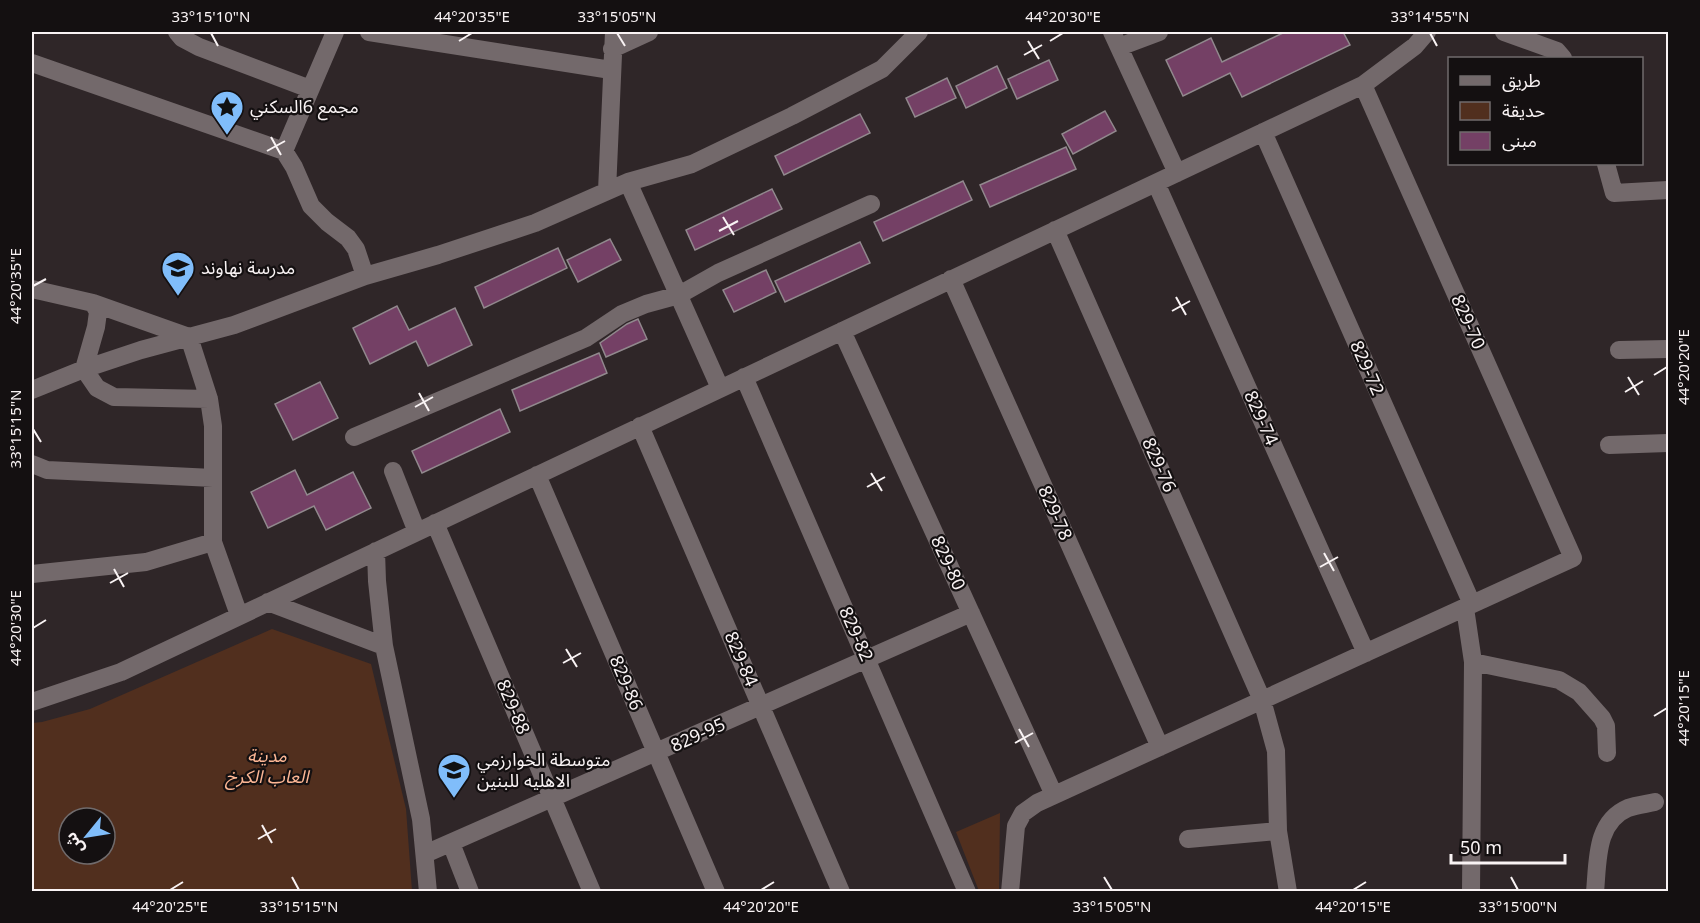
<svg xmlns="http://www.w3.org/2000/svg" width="1700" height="923" viewBox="0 0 1700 923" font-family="Georgia,'Noto Sans Arabic',serif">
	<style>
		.green { fill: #512f1e; fill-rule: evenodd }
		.building { fill: #744065; stroke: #91888d; stroke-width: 1.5 }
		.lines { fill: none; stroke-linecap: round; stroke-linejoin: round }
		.minor { stroke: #73696b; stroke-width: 18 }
		.ticks { fill: none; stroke: #f9f3f4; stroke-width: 2 }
		.labels { text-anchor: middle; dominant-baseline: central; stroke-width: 4.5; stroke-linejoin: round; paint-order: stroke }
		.poi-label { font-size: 18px; fill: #f9f3f4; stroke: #141011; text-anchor: start }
		.street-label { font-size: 18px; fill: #f9f3f4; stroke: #141011 }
		.park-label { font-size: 18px; font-style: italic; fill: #fdb795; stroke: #141011 }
		.neatline { fill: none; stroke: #f9f3f4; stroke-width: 2 }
		.ticks-label { font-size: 15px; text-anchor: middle; fill: #f9f3f4 }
	</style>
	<rect width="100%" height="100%" fill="#2f2628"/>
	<path class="green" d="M 272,629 L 371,664 L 406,809 L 412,891 L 32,891 L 32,723 L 42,722 L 90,709 ZM 69,818 L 105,818 L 105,854 L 69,854 Z
		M 1000,813 L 999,891 L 979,891 L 956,832 Z"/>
	<path class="building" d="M 1285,32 L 1343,32 L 1350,45 L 1242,97 L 1230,73 L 1183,96 L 1166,60 L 1211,38 L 1222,62 Z
		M 1049,60 L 1058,80 L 1017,99 L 1008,79 Z
		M 997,66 L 1007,88 L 966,108 L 956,86 Z
		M 947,78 L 956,98 L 915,117 L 906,98 Z
		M 1105,111 L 1116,131 L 1073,154 L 1062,134 Z
		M 860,114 L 870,133 L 784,175 L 775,156 Z
		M 1066,147 L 1076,169 L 990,207 L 980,185 Z
		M 963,181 L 972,200 L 883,241 L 874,222 Z
		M 772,189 L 782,209 L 695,250 L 686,230 Z
		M 610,239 L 621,260 L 578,282 L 567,260 Z
		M 860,242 L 870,263 L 785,302 L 775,281 Z
		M 558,248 L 567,268 L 484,308 L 475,287 Z
		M 766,270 L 776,292 L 734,312 L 723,290 Z
		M 397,306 L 409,330 L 455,308 L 472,345 L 428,366 L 416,341 L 370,364 L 353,328 Z
		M 638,319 L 647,339 L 606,357 L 600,343 L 627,324 Z
		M 599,353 L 607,373 L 520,411 L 512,390 Z
		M 320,382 L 338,418 L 293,440 L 275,404 Z
		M 500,409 L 510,432 L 422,473 L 412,451 Z
		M 295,470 L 307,495 L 353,472 L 371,508 L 326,530 L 314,506 L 268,528 L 251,492 Z"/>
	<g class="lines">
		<path class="minor" d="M 177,32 L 182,38 L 199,47 L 310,89
			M 369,32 L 611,70
			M 1112,32 L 1177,173
			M 1504,32 L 1557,51 L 1563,58
			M 1119,47 L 1159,32
			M 612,49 L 649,32
			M 32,63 L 284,151 L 294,167 L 311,206 L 327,222 L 348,238 L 356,249 L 365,276
			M 1263,132 L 1472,604
			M 284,151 L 335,32
			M 1606,164 L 1614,193 L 1668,190
			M 628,182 L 720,388
			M 1156,183 L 1366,653
			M 607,191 L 614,32
			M 1055,230 L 1262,700 L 1276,751 L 1278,831 L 1288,892
			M 951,279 L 1160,747
			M 32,289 L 93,303 L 98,312 L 96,327 L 84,369 L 97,388 L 114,397 L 209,399
			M 93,303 L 189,337 L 209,399 L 213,426 L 213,542 L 239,615
			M 842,331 L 1054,795
			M 1619,350 L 1668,349
			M 744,377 L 967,892
			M 32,390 L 84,369 L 141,350 L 234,325 L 365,276 L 438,255 L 535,223 L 628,182 L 692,164 L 792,116 L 882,69 L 919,32
			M 640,426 L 841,892
			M 354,437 L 586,338 L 622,314 L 646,304 L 679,295 L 718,273 L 871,204
			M 1609,445 L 1668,443
			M 32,464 L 47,470 L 213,478
			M 393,471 L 417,532
			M 537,475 L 716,892
			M 435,523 L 592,892
			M 376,551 L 377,581 L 384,646 L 421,819 L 428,892
			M 32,574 L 146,562 L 213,542
			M 268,602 L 384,646
			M 1465,608 L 1473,662 L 1559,680 L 1579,692 L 1602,718 L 1606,726 L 1607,753
			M 32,702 L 121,672 L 1363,85 L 1415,46 L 1427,32
			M 1188,839 L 1278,831
			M 451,843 L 470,892
			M 425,854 L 971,613
			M 1010,892 L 1016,826 L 1023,813 L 1037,803 L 1573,558 L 1363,85
			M 1471,892 L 1473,662
			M 1595,892 C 1598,862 1595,822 1628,808 C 1636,805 1646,804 1655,802"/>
	</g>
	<path class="ticks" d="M 211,33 L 218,46M 617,33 L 625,46M 1430,33 L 1437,46M 459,41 L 472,33M 1028,41 L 1039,59M 1050,41 L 1063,33M 1024,55 L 1042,45M 271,137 L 281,155M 267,151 L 285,141M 723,217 L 734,235M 719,231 L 738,221M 33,286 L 46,279M 1176,297 L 1186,315M 1172,311 L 1190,301M 1654,375 L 1667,367M 1628,377 L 1639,395M 1625,392 L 1643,381M 419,393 L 429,411M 415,407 L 433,397M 33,429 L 41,442M 871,473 L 882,491M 867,487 L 885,477M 1324,553 L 1334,571M 1320,567 L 1338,557M 114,569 L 124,587M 110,583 L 128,573M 33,628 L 46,620M 566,649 L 577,667M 563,663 L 581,653M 1654,716 L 1667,708M 1019,729 L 1029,747M 1015,743 L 1033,733M 262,825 L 272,843M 258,839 L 276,829M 292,877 L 299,890M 1104,877 L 1112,890M 1511,877 L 1518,890M 170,890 L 183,882M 761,890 L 774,882M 1353,890 L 1366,882"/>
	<defs>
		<g id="sight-pin" transform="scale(1.725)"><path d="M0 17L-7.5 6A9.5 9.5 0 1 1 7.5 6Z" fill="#80bdfa" stroke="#141011"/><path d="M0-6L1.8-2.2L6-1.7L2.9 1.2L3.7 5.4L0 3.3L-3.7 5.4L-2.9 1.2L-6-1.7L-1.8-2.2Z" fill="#111"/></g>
		<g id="school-pin" transform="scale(1.725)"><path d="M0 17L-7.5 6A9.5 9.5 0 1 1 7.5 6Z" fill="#80bdfa" stroke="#141011"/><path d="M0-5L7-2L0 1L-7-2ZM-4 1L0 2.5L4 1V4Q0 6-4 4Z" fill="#111"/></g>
	</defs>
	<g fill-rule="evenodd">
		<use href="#sight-pin" x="227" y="107"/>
		<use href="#school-pin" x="178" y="268"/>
		<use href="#school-pin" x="454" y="770"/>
	</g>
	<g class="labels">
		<g class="poi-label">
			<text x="250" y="107">مجمع 6السكني</text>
			<text x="201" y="268">مدرسة نهاوند</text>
			<text x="477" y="760">متوسطة الخوارزمي<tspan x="477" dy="21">الاهليه للبنين</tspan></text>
		</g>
		<g class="street-label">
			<text transform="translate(1468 322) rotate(66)">829-70</text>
			<text transform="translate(1367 368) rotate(66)">829-72</text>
			<text transform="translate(1261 418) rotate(66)">829-74</text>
			<text transform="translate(1159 465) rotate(66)">829-76</text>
			<text transform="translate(1055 513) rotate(66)">829-78</text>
			<text transform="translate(948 563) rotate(65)">829-80</text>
			<text transform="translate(856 634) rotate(66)">829-82</text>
			<text transform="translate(741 659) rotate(67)">829-84</text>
			<text transform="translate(626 683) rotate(67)">829-86</text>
			<text transform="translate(513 707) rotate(67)">829-88</text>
			<text transform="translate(698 735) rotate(-24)">829-95</text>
		</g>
		<g class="park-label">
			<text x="267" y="756">مدينة<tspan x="267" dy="21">العاب الكرخ</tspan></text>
		</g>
	</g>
	<rect width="1700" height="923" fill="none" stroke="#141011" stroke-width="66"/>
	<rect x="1448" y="57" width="195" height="108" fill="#141011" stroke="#706b6c" stroke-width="1.5"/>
	<rect x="1460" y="76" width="30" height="9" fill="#73696b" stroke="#706b6c" stroke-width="1.5"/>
	<text x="1502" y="87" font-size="18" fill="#f9f3f4">طريق</text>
	<rect x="1460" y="102" width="30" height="18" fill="#512f1e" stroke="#706b6c" stroke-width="1.5"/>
	<text x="1502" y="117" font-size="18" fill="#f9f3f4">حديقة</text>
	<rect x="1460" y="132" width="30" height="18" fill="#744065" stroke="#706b6c" stroke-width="1.5"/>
	<text x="1502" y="147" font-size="18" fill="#f9f3f4">مبنى</text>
	<g transform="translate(87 836) rotate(240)"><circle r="28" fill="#141011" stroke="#706b6c" stroke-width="1.5"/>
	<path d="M0-4.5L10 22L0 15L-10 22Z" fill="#80bdfa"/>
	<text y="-9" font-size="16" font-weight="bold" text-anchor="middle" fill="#f9f3f4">ش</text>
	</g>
	<path d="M1451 854v9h114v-9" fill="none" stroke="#f9f3f4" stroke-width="3"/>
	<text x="1460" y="854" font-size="18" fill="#f9f3f4" stroke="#141011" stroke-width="4.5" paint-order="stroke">50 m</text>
	<rect x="33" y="33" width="1634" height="857" class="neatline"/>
	<g class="ticks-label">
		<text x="211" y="22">33°15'10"N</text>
		<text x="472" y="22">44°20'35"E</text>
		<text x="617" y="22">33°15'05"N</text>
		<text x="1063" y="22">44°20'30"E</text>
		<text x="1430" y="22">33°14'55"N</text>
		<text transform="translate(16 286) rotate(-90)" y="5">44°20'35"E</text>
		<text transform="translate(1684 367) rotate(-90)" y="5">44°20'20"E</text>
		<text transform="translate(16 429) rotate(-90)" y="5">33°15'15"N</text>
		<text transform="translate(16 628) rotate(-90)" y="5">44°20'30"E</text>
		<text transform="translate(1684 708) rotate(-90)" y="5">44°20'15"E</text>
		<text x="170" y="912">44°20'25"E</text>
		<text x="299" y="912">33°15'15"N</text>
		<text x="761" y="912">44°20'20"E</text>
		<text x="1112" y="912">33°15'05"N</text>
		<text x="1353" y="912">44°20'15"E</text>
		<text x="1518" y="912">33°15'00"N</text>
	</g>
</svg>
